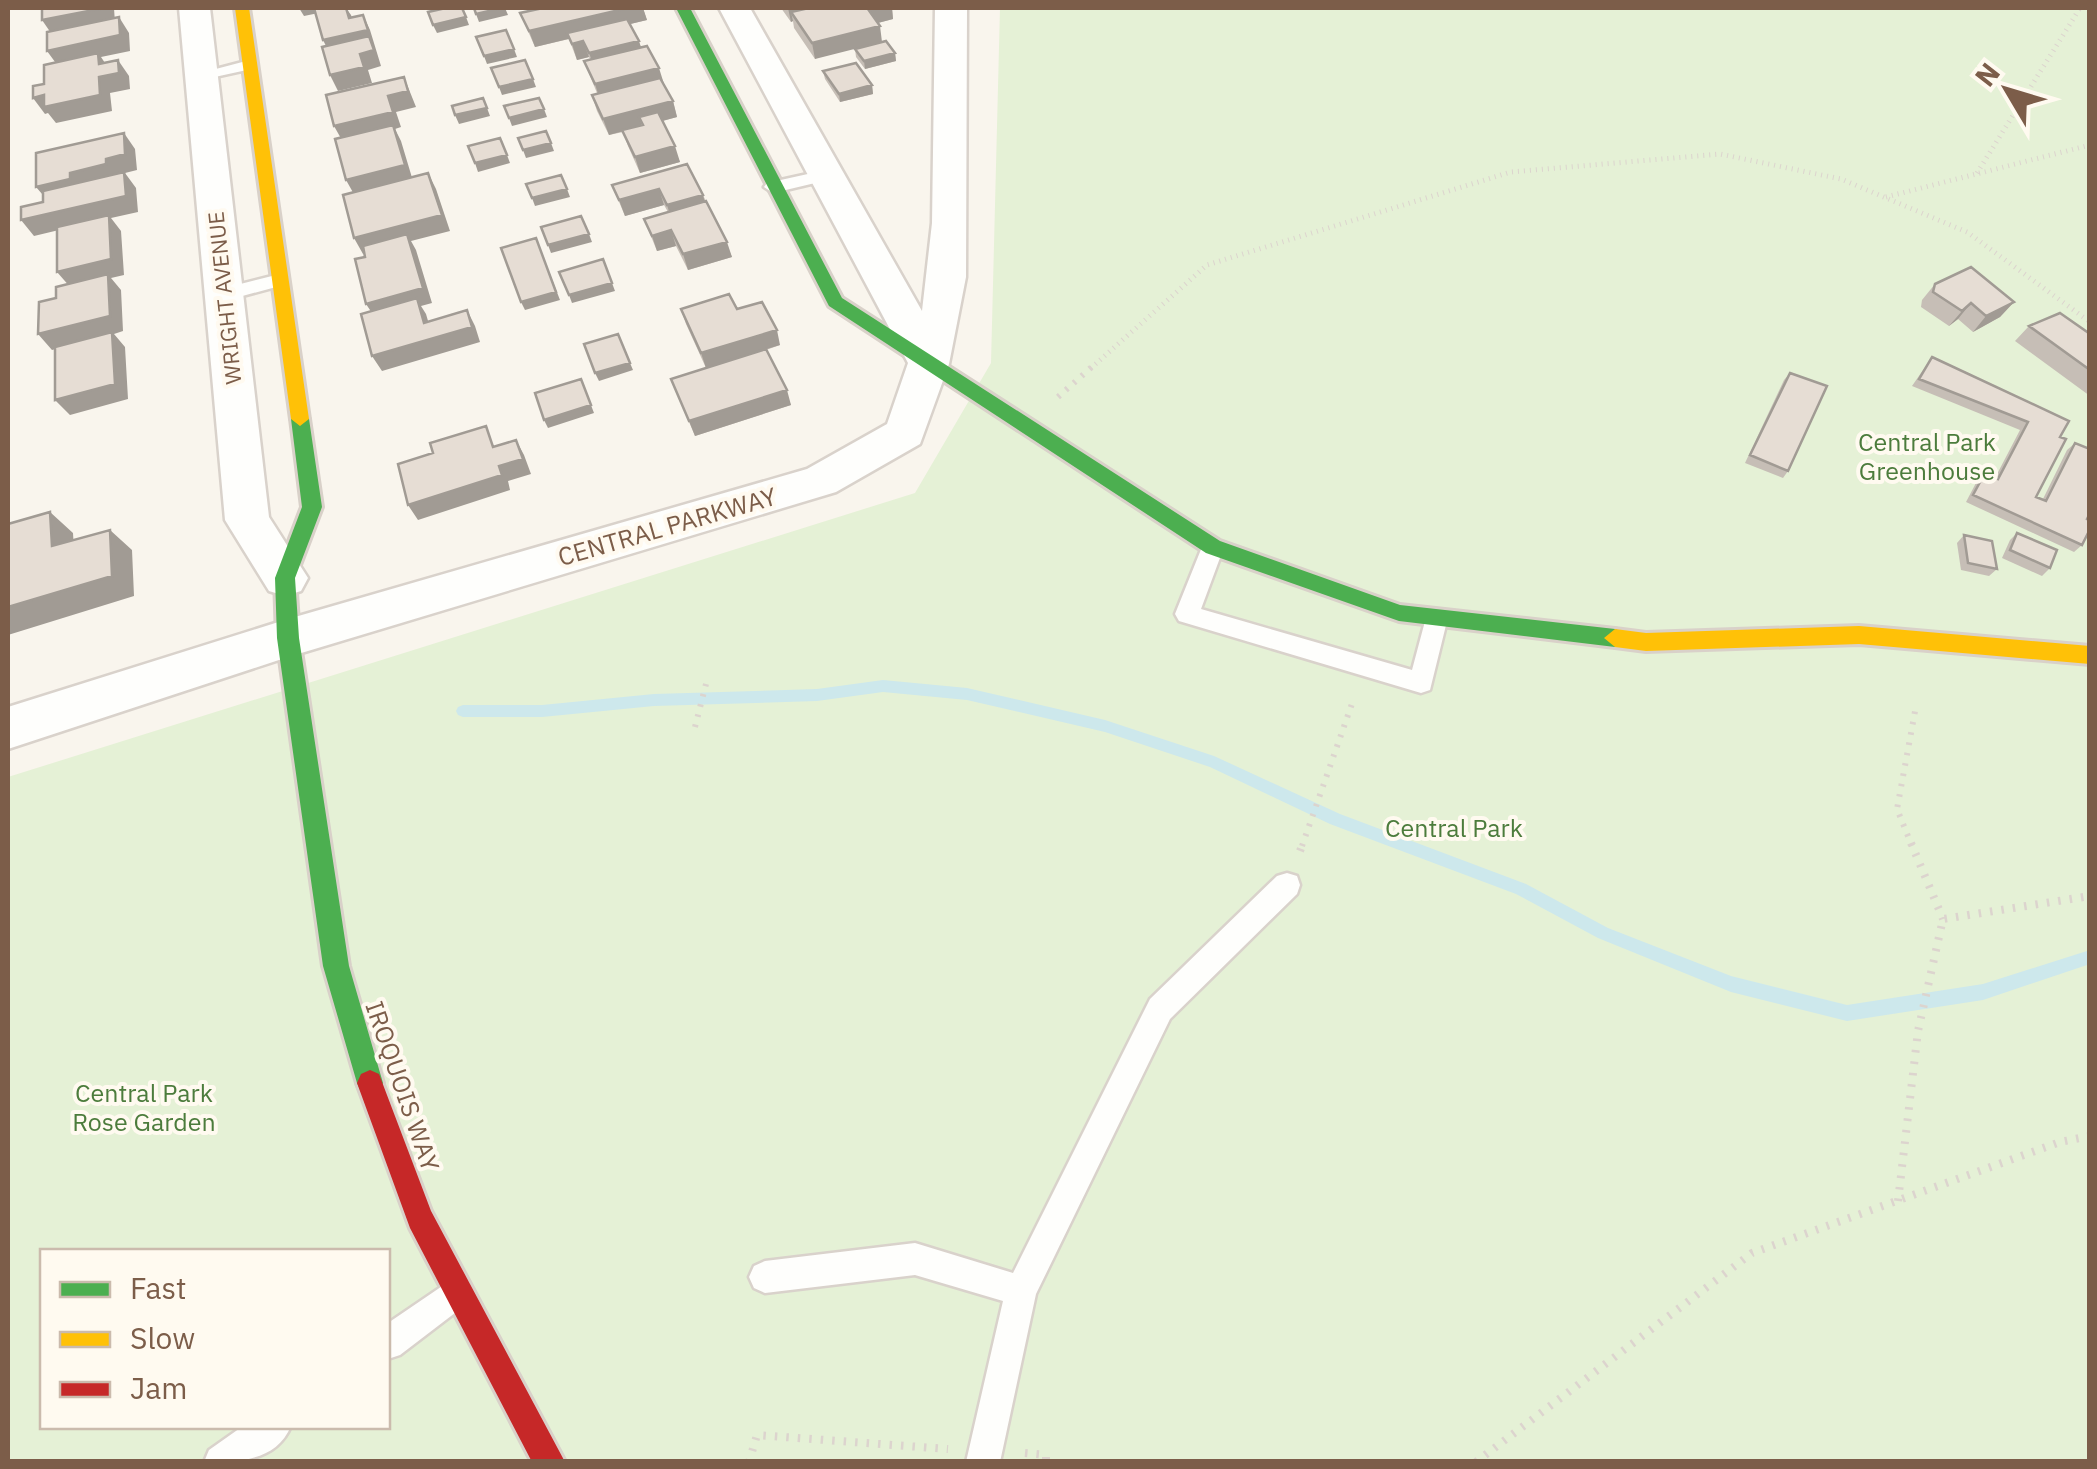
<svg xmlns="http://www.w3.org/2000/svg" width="2097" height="1469" viewBox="0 0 2097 1469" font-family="'IBM Plex Sans',sans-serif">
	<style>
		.green { fill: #e5f1d6; fill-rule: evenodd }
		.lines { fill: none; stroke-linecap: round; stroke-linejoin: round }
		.stream { fill: #cde8ec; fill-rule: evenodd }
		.lane-casing { stroke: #d9d2cb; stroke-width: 5 }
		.street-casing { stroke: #d9d2cb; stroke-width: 5 }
		.fast-casing { stroke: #d9d1c9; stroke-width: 6 }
		.slow-casing { stroke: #d9d1c9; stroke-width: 6 }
		.jam-casing { stroke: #d9d1c9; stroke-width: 6 }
		.path-far2 { stroke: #dcd4ce; stroke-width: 5; stroke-dasharray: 1 5; stroke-linecap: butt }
		.path-far1 { stroke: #dcd4ce; stroke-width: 6; stroke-dasharray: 2.5 8; stroke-linecap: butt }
		.path { stroke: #dcd4ce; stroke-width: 8; stroke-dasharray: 2.5 9; stroke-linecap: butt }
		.lane { fill: #fefefc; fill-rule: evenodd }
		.street { fill: #fefefc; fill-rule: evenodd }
		.fast { fill: #4caf50; fill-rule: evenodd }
		.slow { fill: #ffc107; fill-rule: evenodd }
		.jam { fill: #c62828; fill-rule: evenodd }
		.wall { fill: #c6beb6 }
		.shaded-wall { fill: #a19b94 }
		.building { fill: #e6ddd4; stroke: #a19b94; stroke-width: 2.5 }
		.labels { text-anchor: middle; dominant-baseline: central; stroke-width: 8; stroke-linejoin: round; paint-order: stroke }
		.far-street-label { font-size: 22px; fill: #7c5d49; stroke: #fffaf0 }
		.park-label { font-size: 25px; fill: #4c7c3c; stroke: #fffaf0 }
		.street-label { font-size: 25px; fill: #7c5d49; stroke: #fffaf0 }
	</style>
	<rect width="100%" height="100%" fill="#f9f5ed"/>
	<path class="green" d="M 1000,8 L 2089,8 L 2089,1461 L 8,1461 L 8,777 L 915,493 L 991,363 ZM 42,1252 L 388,1252 L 388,1426 L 42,1426 Z"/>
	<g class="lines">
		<path class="stream" d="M 883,680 L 967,688 L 1105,720 L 1214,756 L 1340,814 L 1526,884 L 1608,928 L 1731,976 L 1847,1005 L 1983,984 L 2090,950 L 2090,964 L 1983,1000 L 1847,1021 L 1731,992 L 1598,938 L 1516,894 L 1330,824 L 1210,767 L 1105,732 L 967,700 L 883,692 L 817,701 L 654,706 L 542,717 L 463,717 L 458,715 L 456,711 L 458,707 L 463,705 L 542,705 L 654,694 L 817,689 Z"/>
		<g class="lane-casing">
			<path id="lane" d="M 250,60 L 256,62 L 256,68 L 201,80 L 193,75 Z
				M 826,170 L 832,171 L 832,179 L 773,193 L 764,187 L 767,183 Z
				M 280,274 L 287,276 L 287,284 L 224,301 L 214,295 L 217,290 Z
				M 1213,538 L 1224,547 L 1201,609 L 1412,670 L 1428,610 L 1444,610 L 1448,617 L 1430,690 L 1421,693 L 1179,621 L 1175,614 L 1202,547 Z
				M 1287,873 L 1297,876 L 1300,885 L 1297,894 L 1170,1019 L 1036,1294 L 1000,1462 L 966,1462 L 1003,1301 L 915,1275 L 765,1293 L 754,1288 L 749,1277 L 754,1266 L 765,1261 L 915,1243 L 1013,1273 L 1150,999 L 1277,876 Z
				M 457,1276 L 468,1281 L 473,1292 L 468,1303 L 400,1355 L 388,1359 L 388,1323 Z
				M 243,1426 L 291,1426 C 276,1462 237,1462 204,1462 L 209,1450 Z"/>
		</g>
		<g class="street-casing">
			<path id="street" d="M 179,8 L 210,8 L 269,517 L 308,578 L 301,591 L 285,596 L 269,591 L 225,520 Z
				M 719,8 L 750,8 L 922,311 L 932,223 L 935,8 L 967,8 L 966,277 L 949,364 L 920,444 L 836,492 L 288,657 L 8,749 L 8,707 L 288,619 L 807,469 L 887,424 L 908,363 Z"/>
		</g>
		<g class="fast-casing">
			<path id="fast" d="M 676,8 L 690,8 L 842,298 L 1220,541 L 1400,605 L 1615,629 L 1623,632 L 1626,638 L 1623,644 L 1615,647 L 1399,621 L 1206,553 L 829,306 Z
				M 300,412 L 309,419 L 322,507 L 295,578 L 299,638 L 349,966 L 383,1083 L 379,1092 L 370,1096 L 361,1092 L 357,1083 L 323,966 L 277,638 L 275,578 L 302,507 L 291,419 Z"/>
		</g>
		<g class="slow-casing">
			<path id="slow" d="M 235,8 L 249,8 L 309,419 L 300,426 L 291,419 Z
				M 1859,626 L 2090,646 L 2090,664 L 1859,644 L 1646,651 L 1615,647 L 1604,638 L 1615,629 L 1646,633 Z"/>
		</g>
		<g class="jam-casing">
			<path id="jam" d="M 370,1070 L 379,1074 L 431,1211 L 565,1462 L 532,1462 L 410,1228 L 357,1083 L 361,1074 Z"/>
		</g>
		<path class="path-far2" d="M 1977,173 L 2080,8
			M 1886,197 L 2090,145
			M 1091,368 L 1207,265 L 1511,172 L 1720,154 L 1841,179 L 1967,232 L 2090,322"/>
		<path class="path-far1" d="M 1058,397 L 1094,365
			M 695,727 L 706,684
			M 1302,846 L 1354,698
			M 1912,846 L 1897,809 L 1916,706"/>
		<path class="path" d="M 1911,843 L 1943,919
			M 1300,851 L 1303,843
			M 1898,1201 L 1918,1031 L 1943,919 L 2090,896
			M 1025,1453 L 1046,1455 L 1046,1462
			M 749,1462 L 757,1435 L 948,1449
			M 1476,1462 L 1752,1253 L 2060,1142 L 2090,1136"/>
		<use href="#lane" class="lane"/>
		<use href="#street" class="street"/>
		<use href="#fast" class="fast"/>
		<use href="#slow" class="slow"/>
		<use href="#jam" class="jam"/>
	</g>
	<path class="wall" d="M 527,8 L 643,8 L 647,20 L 630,24 L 641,47 L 673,101 L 677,117 L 662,121 L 680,162 L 640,173 L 628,146 L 623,132 L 609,135 L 597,111 L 592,95 L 597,93 L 584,61 L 590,59 L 589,57 L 577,60 L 569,39 L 535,47 L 520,13 L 529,11 Z
		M 781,8 L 892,8 L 893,19 L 878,23 L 815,59 L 794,28 L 793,21 L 791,22 Z
		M 855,49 L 895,53 L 896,61 L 865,69 L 856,57 Z
		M 823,71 L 872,85 L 873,94 L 840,102 L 825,79 Z
		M 612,185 L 703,195 L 732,257 L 688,270 L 676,246 L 657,251 L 644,219 L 668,212 L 664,205 L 625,216 Z
		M 1935,284 L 2014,302 L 2000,317 L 1973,332 L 1958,319 L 1949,326 L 1921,307 L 1922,300 Z
		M 681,309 L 737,309 L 780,345 L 766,350 L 791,405 L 695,436 L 671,379 L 706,368 L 686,324 Z
		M 2029,326 L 2090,334 L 2090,396 L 2015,341 Z
		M 1932,357 L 2060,437 L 2036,497 L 2043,499 L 2067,450 L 2075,443 L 2087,519 L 2082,545 L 2074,552 L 1966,502 L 1977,481 L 1985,473 L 1995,478 L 2020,430 L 1912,386 Z
		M 1790,373 L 1788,471 L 1783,478 L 1745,463 L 1784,380 Z
		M 2017,533 L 2050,568 L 2042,576 L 2002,558 L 2010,540 Z
		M 1964,535 L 1997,569 L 1989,576 L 1961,570 L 1957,543 Z"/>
	<path class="shaded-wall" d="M 104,8 L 114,8 L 115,23 L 53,36 L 42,20 Z
		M 299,8 L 343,8 L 304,16 Z
		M 346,8 L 351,15 L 357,33 L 363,15 L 370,30 L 381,66 L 368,70 L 372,83 L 338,91 L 330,75 L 331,56 L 323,40 L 349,18 Z
		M 505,8 L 508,15 L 479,22 L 476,14 Z
		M 628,8 L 643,8 L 647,20 L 535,47 L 529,31 Z
		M 788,8 L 847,8 L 791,12 L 793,21 L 791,22 Z
		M 873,8 L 892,8 L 893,19 L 870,25 L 868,9 Z
		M 119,17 L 129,33 L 130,51 L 101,57 L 109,69 L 118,60 L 129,76 L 130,89 L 110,93 L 112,111 L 56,123 L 48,113 L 45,114 L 33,98 L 99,64 L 58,66 L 47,51 Z
		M 466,17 L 469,25 L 437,33 L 433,25 Z
		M 880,26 L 882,42 L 815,59 L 812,43 Z
		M 583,41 L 589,57 L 577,60 L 572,44 Z
		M 639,41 L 644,57 L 595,69 L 589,53 Z
		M 514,49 L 517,57 L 487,64 L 484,56 Z
		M 895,53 L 896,61 L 865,69 L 864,61 Z
		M 659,68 L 664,84 L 600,100 L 595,84 Z
		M 404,77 L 416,107 L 396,112 L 401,127 L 395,129 L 401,141 L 413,181 L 355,196 L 346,180 L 343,142 L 334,126 L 388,96 Z
		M 533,79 L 536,87 L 502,95 L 499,87 Z
		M 872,85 L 873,94 L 840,102 L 839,94 Z
		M 673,101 L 677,117 L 644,126 L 639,117 L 642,126 L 609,135 L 603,119 Z
		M 487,108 L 490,116 L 459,124 L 455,115 Z
		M 544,109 L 547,117 L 512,126 L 509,118 Z
		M 124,133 L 135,149 L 137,170 L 125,173 L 136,188 L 138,212 L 111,218 L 121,231 L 124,275 L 111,278 L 121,290 L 123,331 L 114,334 L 125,347 L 128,399 L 70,415 L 55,400 L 112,334 L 52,350 L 38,334 L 71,288 L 57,272 L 109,218 L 34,236 L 21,220 L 49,202 L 36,187 L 106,159 Z
		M 551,143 L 554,151 L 526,158 L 523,150 Z
		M 675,146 L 680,162 L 640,173 L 635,157 Z
		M 507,155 L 510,163 L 478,172 L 475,163 Z
		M 428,173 L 436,189 L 450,231 L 411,241 L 416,250 L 432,303 L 421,306 L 426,314 L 433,338 L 376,319 L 366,304 L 409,241 L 363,254 L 354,238 Z
		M 567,189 L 570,197 L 535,206 L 532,198 Z
		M 659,189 L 664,205 L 625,216 L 619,200 Z
		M 703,195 L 707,211 L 672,221 L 667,205 Z
		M 671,230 L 676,246 L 657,251 L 652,236 Z
		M 589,234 L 592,242 L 551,253 L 548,245 Z
		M 536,238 L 560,300 L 525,310 L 521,302 Z
		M 727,242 L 732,257 L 688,270 L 683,254 Z
		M 612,283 L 615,291 L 572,303 L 569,295 Z
		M 2014,302 L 2000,317 L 1973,332 L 1986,316 Z
		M 1971,303 L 1958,319 L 1949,326 L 1962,311 Z
		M 467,310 L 475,326 L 480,342 L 382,371 L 372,356 Z
		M 777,330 L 780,345 L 706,368 L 701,353 Z
		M 630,363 L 633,370 L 599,381 L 595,373 Z
		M 581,379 L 594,413 L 548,428 L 544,420 Z
		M 787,390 L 791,405 L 695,436 L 689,421 Z
		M 516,440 L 524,455 L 531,474 L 508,481 L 510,490 L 418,520 L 408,505 L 499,466 Z
		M 50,512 L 73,533 L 75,567 L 52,546 Z
		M 110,530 L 132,550 L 134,596 L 8,635 L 8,607 Z"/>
	<path class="building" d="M 42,8 L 104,8 L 42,20 Z
		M 314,8 L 346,8 L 349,18 L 363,15 L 368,30 L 323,40 Z
		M 446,8 L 462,8 L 466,17 L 433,25 L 428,12 Z
		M 474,8 L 502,8 L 476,14 Z
		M 543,8 L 628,8 L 529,31 L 520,13 Z
		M 809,8 L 873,8 L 868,9 L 880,26 L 812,43 L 791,12 Z
		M 119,17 L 120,35 L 47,51 L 47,32 Z
		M 627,19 L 639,41 L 589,53 L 583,41 L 572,44 L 567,33 Z
		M 506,30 L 514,49 L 484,56 L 476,37 Z
		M 369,36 L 374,50 L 360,54 L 364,67 L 330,75 L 322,47 Z
		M 886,41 L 895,53 L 864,61 L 855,49 Z
		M 647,46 L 659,68 L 595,84 L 584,61 Z
		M 98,53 L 99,64 L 118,60 L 119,73 L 99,77 L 100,95 L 44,107 L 44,95 L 33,98 L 33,86 L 44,84 L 44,65 Z
		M 525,60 L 533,79 L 499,87 L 491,68 Z
		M 856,63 L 872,85 L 839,94 L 823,71 Z
		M 404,77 L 408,91 L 388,96 L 393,112 L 334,126 L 326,95 Z
		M 660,78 L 673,101 L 603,119 L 592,95 Z
		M 483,98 L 487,108 L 455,115 L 452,106 Z
		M 539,98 L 544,109 L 509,118 L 504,106 Z
		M 658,112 L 675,146 L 635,157 L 622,130 L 643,125 L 639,117 Z
		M 393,125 L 405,165 L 346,180 L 335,139 Z
		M 546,131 L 551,143 L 523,150 L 518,138 Z
		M 124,133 L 125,154 L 106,159 L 106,164 L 70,173 L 70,179 L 36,187 L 36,153 Z
		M 500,138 L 507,155 L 475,163 L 468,146 Z
		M 687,164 L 703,195 L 667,205 L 659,189 L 619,200 L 612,185 Z
		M 124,172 L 126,196 L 21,220 L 21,207 L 43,202 L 43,191 Z
		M 428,173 L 442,215 L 354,238 L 343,195 Z
		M 561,175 L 567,189 L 532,198 L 526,184 Z
		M 706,201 L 727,242 L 683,254 L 671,230 L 652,236 L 644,219 Z
		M 109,215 L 111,259 L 57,272 L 57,227 Z
		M 581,216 L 589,234 L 548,245 L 541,227 Z
		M 407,234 L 423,288 L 366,304 L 355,259 L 365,257 L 363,246 Z
		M 536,238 L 556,292 L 521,302 L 501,248 Z
		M 603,259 L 612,283 L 569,295 L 559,272 Z
		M 1971,267 L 2014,302 L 1986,316 L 1971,303 L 1962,311 L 1933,292 L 1935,284 Z
		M 108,274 L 110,316 L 38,334 L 39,302 L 56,298 L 56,287 Z
		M 729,294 L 737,309 L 762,302 L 777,330 L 701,353 L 681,309 Z
		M 417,298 L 424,323 L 467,310 L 472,327 L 372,356 L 361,314 Z
		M 2060,313 L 2090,334 L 2090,370 L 2029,326 Z
		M 112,332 L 115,384 L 55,400 L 55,347 Z
		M 618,334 L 630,363 L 595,373 L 584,344 Z
		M 766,349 L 787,390 L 689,421 L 671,379 Z
		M 1932,357 L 2069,421 L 2060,437 L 2066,439 L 2036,497 L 2046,501 L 2075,443 L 2090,449 L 2090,513 L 2087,519 L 2090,521 L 2090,529 L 2082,545 L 1973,495 L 1985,473 L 1998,479 L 2028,422 L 1919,379 Z
		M 1790,373 L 1827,386 L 1788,471 L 1750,455 Z
		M 581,379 L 591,405 L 544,420 L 535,393 Z
		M 486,426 L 493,447 L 516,440 L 523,459 L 499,466 L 502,475 L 408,505 L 398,464 L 433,453 L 430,443 Z
		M 50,512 L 52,546 L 110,530 L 112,576 L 8,607 L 8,524 Z
		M 2017,533 L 2057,550 L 2050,568 L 2010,550 Z
		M 1964,535 L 1992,541 L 1997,569 L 1968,563 Z"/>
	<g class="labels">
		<g class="far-street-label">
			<text transform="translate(224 298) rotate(-96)">WRIGHT AVENUE</text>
		</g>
		<g class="park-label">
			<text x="1927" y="441">Central Park<tspan x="1927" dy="29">Greenhouse</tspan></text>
			<text x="1454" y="827">Central Park</text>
			<text x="144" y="1092">Central Park<tspan x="144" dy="29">Rose Garden</tspan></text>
		</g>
		<g class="street-label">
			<text transform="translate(667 526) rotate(-16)">CENTRAL PARKWAY</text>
			<text transform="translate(403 1086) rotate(71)">IROQUOIS WAY</text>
		</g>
	</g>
	<rect width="2097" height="1469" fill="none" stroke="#7c5d49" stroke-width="20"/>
	<rect x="40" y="1249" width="350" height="180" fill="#fffaf0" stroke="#cbbbad" stroke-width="2.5"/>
	<rect x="60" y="1282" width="50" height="15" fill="#4caf50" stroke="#cbbbad" stroke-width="2.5"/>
	<text x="130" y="1299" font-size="30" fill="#7c5d49">Fast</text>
	<rect x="60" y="1332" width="50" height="15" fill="#ffc107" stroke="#cbbbad" stroke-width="2.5"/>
	<text x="130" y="1349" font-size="30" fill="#7c5d49">Slow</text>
	<rect x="60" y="1382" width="50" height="15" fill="#c62828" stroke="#cbbbad" stroke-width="2.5"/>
	<text x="130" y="1399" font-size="30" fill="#7c5d49">Jam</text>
	<g transform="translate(2007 90) rotate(308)" stroke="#fffaf0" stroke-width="8" paint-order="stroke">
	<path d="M0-8L18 38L0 25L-18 38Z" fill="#7c5d49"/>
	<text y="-15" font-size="28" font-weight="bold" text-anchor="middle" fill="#7c5d49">N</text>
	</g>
</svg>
